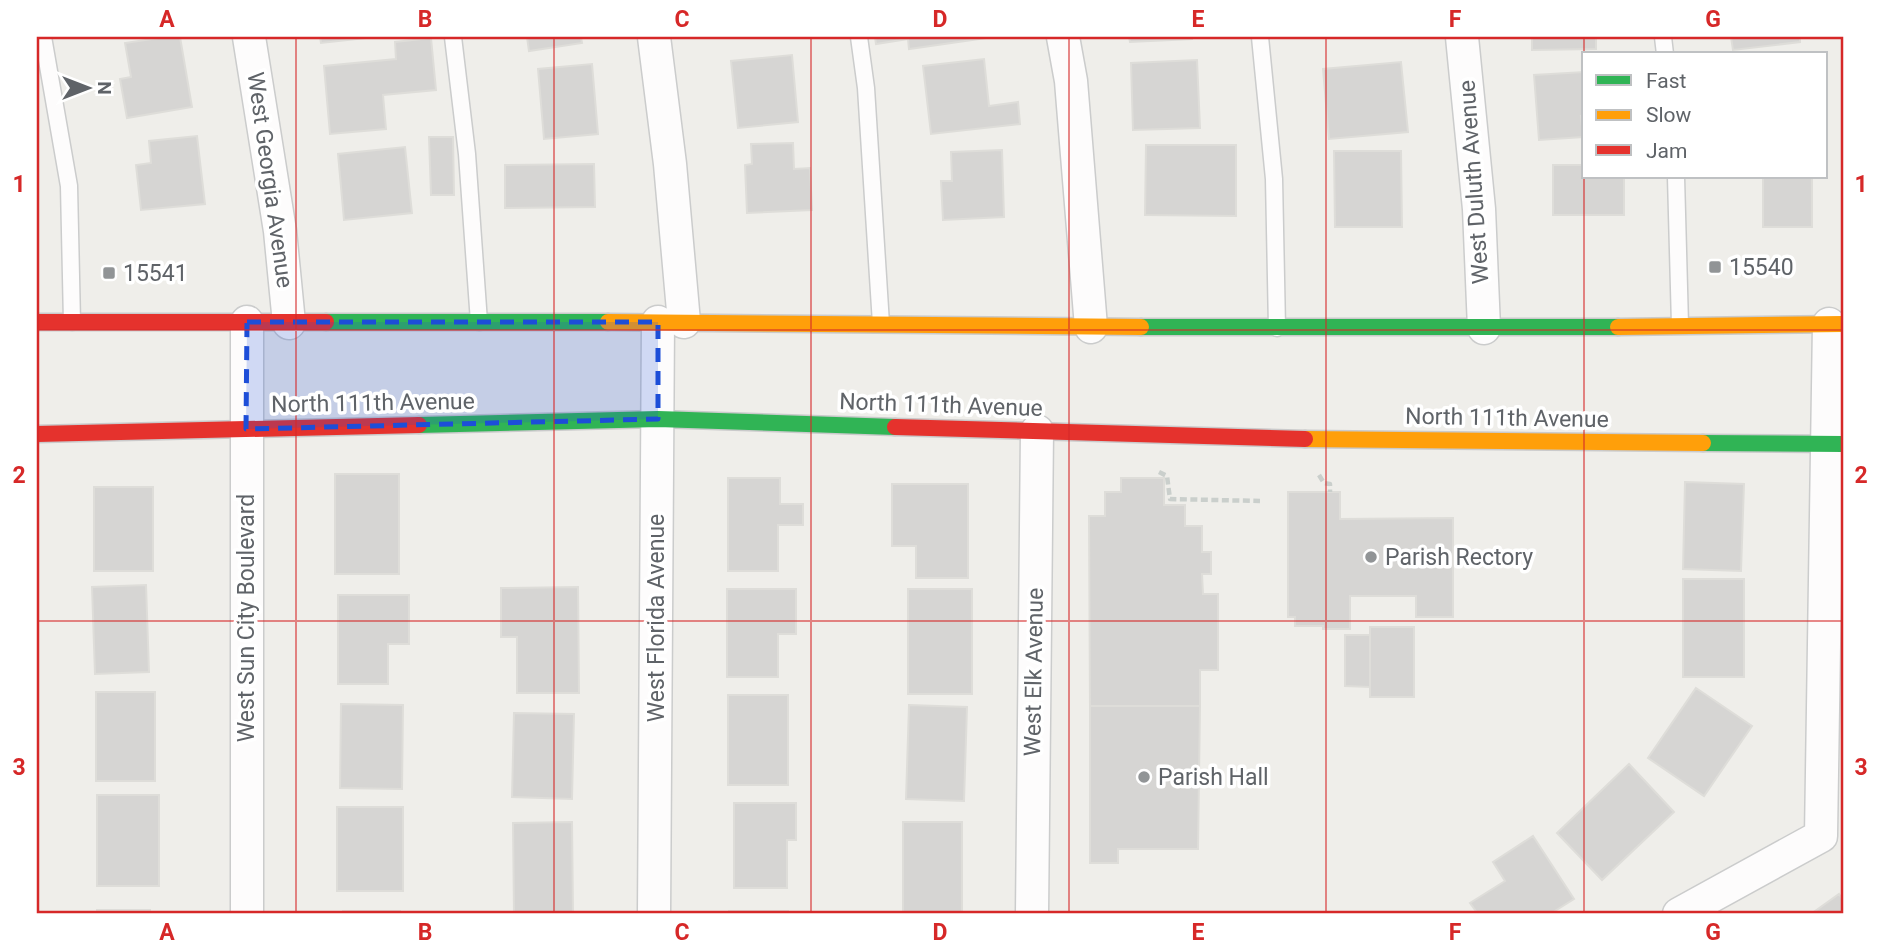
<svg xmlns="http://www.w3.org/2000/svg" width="1880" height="951" viewBox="0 0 1880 951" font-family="Roboto,sans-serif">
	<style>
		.building { fill: #d6d5d3; stroke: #deddd9; stroke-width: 2 }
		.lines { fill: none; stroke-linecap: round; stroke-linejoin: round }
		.lane-casing { stroke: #cbcccc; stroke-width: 19 }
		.street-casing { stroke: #cbcccc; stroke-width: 35 }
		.fast-casing { stroke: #cacacb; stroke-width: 19 }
		.slow-casing { stroke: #cacacb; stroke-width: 19 }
		.jam-casing { stroke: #cacacb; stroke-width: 19 }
		.path { stroke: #cacfcc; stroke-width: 4.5; stroke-dasharray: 7 3.5; stroke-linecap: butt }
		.lane { stroke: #fdfcfc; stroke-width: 16 }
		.street { stroke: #fdfcfc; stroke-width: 32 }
		.fast { stroke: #30b455; stroke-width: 16 }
		.slow { stroke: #ff9f0a; stroke-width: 16 }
		.jam { stroke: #e5322d; stroke-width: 16 }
		.marked { fill: #1d4ed8; fill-opacity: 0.2; stroke: #1d4ed8; stroke-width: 5; stroke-dasharray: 14 9; stroke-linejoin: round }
		.grid { fill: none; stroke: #d62828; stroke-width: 2; stroke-opacity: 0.55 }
		.poi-dot { fill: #919496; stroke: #fff; stroke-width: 2.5 }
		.labels { text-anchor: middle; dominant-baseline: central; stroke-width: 7; stroke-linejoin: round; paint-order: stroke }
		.street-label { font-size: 23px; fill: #5f6368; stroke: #fff }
		.poi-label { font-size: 23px; fill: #5f6368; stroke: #fff; text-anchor: start }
		.neatline { fill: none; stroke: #d62828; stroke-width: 2.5 }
		.grid-label { font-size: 23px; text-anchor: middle; font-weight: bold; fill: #d62828 }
	</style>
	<rect width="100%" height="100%" fill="#efeeea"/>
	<path class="building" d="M 165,37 L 180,37 L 192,107 L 127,118 L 120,79 L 131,77 L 125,43 Z
		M 320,37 L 375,37 L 321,43 Z
		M 527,37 L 581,37 L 582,43 L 529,51 Z
		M 875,37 L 993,37 L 909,49 L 908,39 L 876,44 Z
		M 1129,37 L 1192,37 L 1192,39 L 1130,42 Z
		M 1532,37 L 1596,37 L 1596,49 L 1532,50 Z
		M 1731,37 L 1800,37 L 1800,42 L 1733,50 Z
		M 431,38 L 436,90 L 383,95 L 386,129 L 330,134 L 324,66 L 396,59 L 395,42 Z
		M 792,55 L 798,122 L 738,128 L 731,61 Z
		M 984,59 L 989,106 L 1018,102 L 1020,124 L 931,134 L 923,66 Z
		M 1197,60 L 1200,128 L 1133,130 L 1131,63 Z
		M 1401,62 L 1408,132 L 1329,139 L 1323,69 Z
		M 592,64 L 598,134 L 544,139 L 538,69 Z
		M 1584,72 L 1584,116 L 1581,116 L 1583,137 L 1539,140 L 1534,75 Z
		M 197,136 L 205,204 L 141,210 L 136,165 L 151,163 L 149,141 Z
		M 429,137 L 453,137 L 454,195 L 431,195 Z
		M 793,143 L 794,169 L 810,168 L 812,210 L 747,213 L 745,165 L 752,164 L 751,144 Z
		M 1146,145 L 1236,145 L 1236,216 L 1145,215 Z
		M 405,147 L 412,213 L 344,220 L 338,154 Z
		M 1002,150 L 1004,217 L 943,220 L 941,181 L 952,181 L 951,152 Z
		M 1334,151 L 1401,151 L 1402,227 L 1335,227 Z
		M 594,164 L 595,207 L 505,208 L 505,165 Z
		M 1553,165 L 1584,165 L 1584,177 L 1624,177 L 1624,215 L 1553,215 Z
		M 1763,177 L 1812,177 L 1812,227 L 1763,227 Z
		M 335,474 L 399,474 L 399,574 L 335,574 Z
		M 728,478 L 780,478 L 780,504 L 803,504 L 803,525 L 778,525 L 778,571 L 728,571 Z
		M 1121,478 L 1164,478 L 1164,505 L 1185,505 L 1185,526 L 1202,526 L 1202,552 L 1211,552 L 1211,574 L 1202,574 L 1203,594 L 1218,594 L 1218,670 L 1200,670 L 1200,706 L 1090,706 L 1089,516 L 1105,516 L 1105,492 L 1121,492 Z
		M 1685,482 L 1744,484 L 1741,571 L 1683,569 Z
		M 892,484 L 968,484 L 968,578 L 916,578 L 916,546 L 892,546 Z
		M 94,487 L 153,487 L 153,571 L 94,571 Z
		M 1288,492 L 1340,492 L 1340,519 L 1453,518 L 1453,617 L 1416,617 L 1416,596 L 1350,596 L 1350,629 L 1323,629 L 1323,626 L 1295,626 L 1295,617 L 1288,617 Z
		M 1683,579 L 1744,579 L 1744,677 L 1683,677 Z
		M 146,585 L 149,672 L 95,674 L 92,587 Z
		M 578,587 L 579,693 L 517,693 L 517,637 L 501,637 L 501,588 Z
		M 727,589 L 796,589 L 796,634 L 778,634 L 778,677 L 727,677 Z
		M 908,589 L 972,589 L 972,694 L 908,694 Z
		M 338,595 L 409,595 L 409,644 L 388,644 L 388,684 L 338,684 Z
		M 1370,627 L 1414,627 L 1414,697 L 1370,697 Z
		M 1345,635 L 1370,635 L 1370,687 L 1345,686 Z
		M 1696,688 L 1752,726 L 1704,796 L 1648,758 Z
		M 96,692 L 155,692 L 155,781 L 96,781 Z
		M 728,695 L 788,695 L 788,785 L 728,785 Z
		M 341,704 L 403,705 L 402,789 L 340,788 Z
		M 909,705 L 967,707 L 964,801 L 906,799 Z
		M 1090,706 L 1200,706 L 1198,849 L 1118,849 L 1118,863 L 1090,863 Z
		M 514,713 L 574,714 L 572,799 L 512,797 Z
		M 1629,764 L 1674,812 L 1602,880 L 1557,833 Z
		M 97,795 L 159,795 L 159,886 L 97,886 Z
		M 734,803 L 796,803 L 796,840 L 787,840 L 787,888 L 734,888 Z
		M 337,807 L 403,807 L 403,891 L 337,891 Z
		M 572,822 L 573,914 L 514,914 L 513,823 Z
		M 903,822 L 962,822 L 962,914 L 903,914 Z
		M 1533,836 L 1574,899 L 1550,914 L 1478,914 L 1470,903 L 1505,881 L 1493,862 Z
		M 1839,894 L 1843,900 L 1843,914 L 1811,914 Z
		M 97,910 L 150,910 L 150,914 L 97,914 Z
		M 343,911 L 400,911 L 400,914 L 343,914 Z
		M 729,911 L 788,911 L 788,914 L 729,914 Z"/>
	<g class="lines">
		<g class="lane-casing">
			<path id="lane" d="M 43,37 L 69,186 L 72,322
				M 453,37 L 467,154 L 479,322
				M 859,37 L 866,88 L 881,324
				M 1260,37 L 1274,179 L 1277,328
				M 1663,37 L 1665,54
				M 1676,177 L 1680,325"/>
		</g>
		<g class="street-casing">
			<path id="street" d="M 249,37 L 280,231 L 289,323
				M 654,37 L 670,164 L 684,322
				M 1063,37 L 1071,81 L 1091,327
				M 1462,37 L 1479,209 L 1484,328
				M 247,322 L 247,914
				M 654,914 L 658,322
				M 1032,914 L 1037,431
				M 1679,914 L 1821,836 L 1829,324"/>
		</g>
		<g class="fast-casing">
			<path id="fast" d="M 326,322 L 608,322
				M 1141,327 L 1618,327
				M 419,425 L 658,419 L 895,427
				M 1703,443 L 1843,444"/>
		</g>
		<g class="slow-casing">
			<path id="slow" d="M 608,322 L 1141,327
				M 1618,327 L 1843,324
				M 1305,439 L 1703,443"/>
		</g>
		<g class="jam-casing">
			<path id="jam" d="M 37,322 L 326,322
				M 895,427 L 1305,439
				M 37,434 L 419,425"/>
		</g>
		<path class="path" d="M 1159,472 L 1167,476 L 1170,499 L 1260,501
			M 1319,475 L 1324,483 L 1330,484 L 1330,492"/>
		<use href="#lane" class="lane"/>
		<use href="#street" class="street"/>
		<use href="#fast" class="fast"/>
		<use href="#slow" class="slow"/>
		<use href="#jam" class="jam"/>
	</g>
	<path class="marked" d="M 247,322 L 658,322 L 658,419 L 246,429 Z"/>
	<path class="grid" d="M 296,37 L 296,914M 554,37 L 554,914M 811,37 L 811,914M 1069,37 L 1069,914M 1326,37 L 1326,914M 1584,37 L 1584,914M 37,330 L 1843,330M 37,621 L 1843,621"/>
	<g class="poi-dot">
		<rect x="1708" y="260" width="14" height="14" rx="3.5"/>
		<rect x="102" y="266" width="14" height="14" rx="3.5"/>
		<circle cx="1371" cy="557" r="7"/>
		<circle cx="1144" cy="777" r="7"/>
	</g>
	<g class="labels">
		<g class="street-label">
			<text transform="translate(270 180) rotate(82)">West Georgia Avenue</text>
			<text transform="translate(1474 182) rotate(-94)">West Duluth Avenue</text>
			<text transform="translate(373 403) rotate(-1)">North 111th Avenue</text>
			<text transform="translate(941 405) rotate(2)">North 111th Avenue</text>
			<text transform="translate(1507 418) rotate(1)">North 111th Avenue</text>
			<text transform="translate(246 618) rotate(-90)">West Sun City Boulevard</text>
			<text transform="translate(656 618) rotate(-90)">West Florida Avenue</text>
			<text transform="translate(1034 672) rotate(-89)">West Elk Avenue</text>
		</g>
		<g class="poi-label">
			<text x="1729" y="267">15540</text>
			<text x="123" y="273">15541</text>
			<text x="1385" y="557">Parish Rectory</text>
			<text x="1158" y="777">Parish Hall</text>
		</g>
	</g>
	<rect width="1880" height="951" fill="none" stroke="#ffffff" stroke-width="77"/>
	<rect x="1582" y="52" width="245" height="126" fill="#ffffff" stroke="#bfc1c3" stroke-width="2"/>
	<rect x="1596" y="75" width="35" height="10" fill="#30b455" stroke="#bfc1c3" stroke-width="2"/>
	<text x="1646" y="88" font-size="21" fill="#5f6368">Fast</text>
	<rect x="1596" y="110" width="35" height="10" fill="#ff9f0a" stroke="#bfc1c3" stroke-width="2"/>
	<text x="1646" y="122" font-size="21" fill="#5f6368">Slow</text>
	<rect x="1596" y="145" width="35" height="10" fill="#e5322d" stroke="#bfc1c3" stroke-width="2"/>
	<text x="1646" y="158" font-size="21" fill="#5f6368">Jam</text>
	<g transform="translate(88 88) rotate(90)" stroke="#ffffff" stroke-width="5" paint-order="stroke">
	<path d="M0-5L12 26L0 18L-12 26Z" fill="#5f6368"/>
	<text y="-10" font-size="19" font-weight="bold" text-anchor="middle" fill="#5f6368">N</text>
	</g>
	<rect x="38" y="38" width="1804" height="874" class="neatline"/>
	<g class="grid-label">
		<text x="167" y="27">A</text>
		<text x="425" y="27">B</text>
		<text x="682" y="27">C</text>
		<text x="940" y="27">D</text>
		<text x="1198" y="27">E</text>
		<text x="1455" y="27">F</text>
		<text x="1713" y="27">G</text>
		<text x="19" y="192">1</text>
		<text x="1861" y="192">1</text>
		<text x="19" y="483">2</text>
		<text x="1861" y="483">2</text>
		<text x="19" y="775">3</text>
		<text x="1861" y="775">3</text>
		<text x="167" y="940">A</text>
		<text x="425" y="940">B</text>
		<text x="682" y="940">C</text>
		<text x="940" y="940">D</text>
		<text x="1198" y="940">E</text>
		<text x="1455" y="940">F</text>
		<text x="1713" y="940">G</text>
	</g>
</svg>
